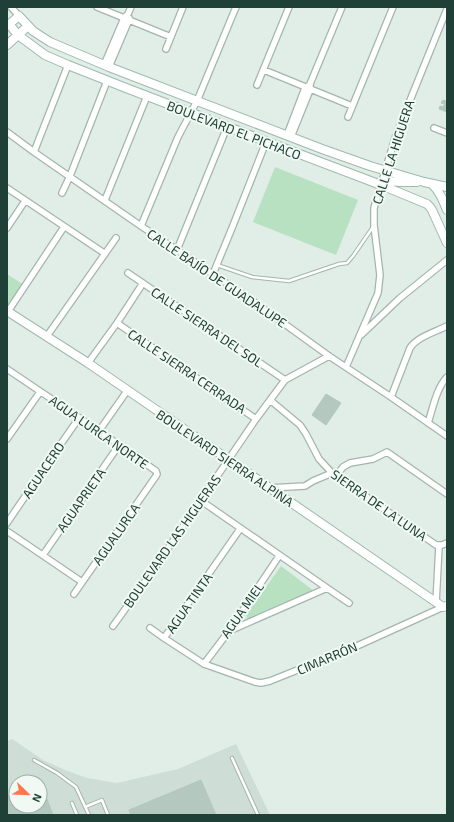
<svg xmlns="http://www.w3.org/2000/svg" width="454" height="822" viewBox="0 0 454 822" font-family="'Exo 2',sans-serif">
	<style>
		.built { fill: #ceddd6; fill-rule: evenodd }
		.green { fill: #b7e1c1 }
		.building { fill: #b5c8c0; stroke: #b2c8be }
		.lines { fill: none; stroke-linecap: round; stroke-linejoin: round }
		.lane-casing { stroke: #a3b6ae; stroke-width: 4.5 }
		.street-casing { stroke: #a3b6ae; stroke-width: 8 }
		.secondary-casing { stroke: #9dbab0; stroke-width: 10 }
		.lane { stroke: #fff; stroke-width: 2.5 }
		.street { stroke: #fff; stroke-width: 5.5 }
		.secondary { stroke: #fff; stroke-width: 8 }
		.labels { text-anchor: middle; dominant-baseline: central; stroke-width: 4; stroke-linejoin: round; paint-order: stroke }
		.street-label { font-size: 13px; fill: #1f4036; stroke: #f1f9f5 }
	</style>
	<rect width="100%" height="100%" fill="#e1ede7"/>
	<path class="built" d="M 12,739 L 43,760 L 65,770 L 87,778 L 117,783 L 178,769 L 236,744 L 270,815 L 7,815 L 7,741 ZM 16,782 L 40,782 L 40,806 L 16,806 Z"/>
	<path class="green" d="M 275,167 L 358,200 L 336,255 L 253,222 Z
		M 7,274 L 24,285 L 8,305 L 7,305 Z
		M 281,566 L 314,591 L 251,621 L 248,620 L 246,615 Z"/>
	<path class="building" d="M 447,98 L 447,105 L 441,103 L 443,100 L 446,101 Z
		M 444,105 L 447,106 L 447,112 L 439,109 L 440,106 L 443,107 Z
		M 326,394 L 341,403 L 326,425 L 312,415 Z
		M 201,780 L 216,815 L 131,815 L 129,810 Z
		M 40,781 L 53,815 L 7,815 L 7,796 L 16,792 L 16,806 L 40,806 L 40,782 L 38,782 Z"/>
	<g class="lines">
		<g class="lane-casing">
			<path id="lane" d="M 217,265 L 252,277 L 289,281 L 339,264 L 347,263 L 353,256 L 373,227
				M 232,758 L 258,815
				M 34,760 L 57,773 L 76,787 L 89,815
				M 72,803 L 77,815
				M 85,807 L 102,800 L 108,815"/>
		</g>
		<g class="street-casing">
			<path id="street" d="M 11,7 L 19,16
				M 97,7 L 171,37
				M 166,49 L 183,7
				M 104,65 L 124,18 L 128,14 L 131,7
				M 109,67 L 129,20 L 129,18
				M 264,70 L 352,106
				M 257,85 L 289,7
				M 348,117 L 393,7
				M 434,128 L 447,133
				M 7,132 L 34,152 L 141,226 L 250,299 L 329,356 L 391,397 L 447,436
				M 287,135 L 305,88 L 308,86
				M 291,137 L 310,90 L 310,84 L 342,7
				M 34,152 L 68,65
				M 7,188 L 104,253
				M 62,193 L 70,176 L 107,81
				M 105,200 L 147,96
				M 141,226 L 178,137 L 197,101 L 236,7
				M 7,228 L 25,201
				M 177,250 L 227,127
				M 128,273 L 285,380
				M 213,274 L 232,228 L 266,142
				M 7,313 L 64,227
				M 117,323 L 256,419
				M 361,335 L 400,298 L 447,260
				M 47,336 L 116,238
				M 88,363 L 117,323 L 143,283
				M 346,367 L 378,293 L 380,275 L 374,225 L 374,208 L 396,135 L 447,9
				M 7,369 L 99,431 L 156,471 L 157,474 L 156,476 L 74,594
				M 391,397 L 410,348 C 417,337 435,332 447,326
				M 270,400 L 300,425 L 306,434 L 319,459 L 332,473 L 436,545 L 442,545 L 447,543
				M 428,423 C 433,408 436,389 447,377
				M 99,431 L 127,391
				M 7,439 L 40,392
				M 336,476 L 343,467 L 350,463 L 373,459 L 387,452 L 447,494
				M 269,488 L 305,486 L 313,481 L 332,473
				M 200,500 L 327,588 L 229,631
				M 7,523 L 56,451 L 79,418
				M 240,529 L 164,638 L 204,664 L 255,682 L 261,683 L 270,681 L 357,646 L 443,607
				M 7,531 L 82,582
				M 43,555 L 119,445
				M 327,588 L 349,603
				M 436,603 L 439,546
				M 113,626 L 154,569 L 256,419 L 285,380 L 329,356
				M 150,628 L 164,638
				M 204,664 L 229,631 L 279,556"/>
		</g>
		<g class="secondary-casing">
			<path id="secondary" d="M 9,24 L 18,35 L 45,55 L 68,65 L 126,88 L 381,185 L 427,204 L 430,207 L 432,210 L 447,243
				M 7,26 L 19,16 L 33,31 L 50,42 L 109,67 L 322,149 L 370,166 L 424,182 L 447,187
				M 7,45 L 28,26
				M 432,184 C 440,192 443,200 447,210
				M 381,185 L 384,182 L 388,181 L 400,182 L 417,182
				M 7,311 L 88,363 L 443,607 L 447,606"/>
		</g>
		<use href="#lane" class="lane"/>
		<use href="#street" class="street"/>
		<use href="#secondary" class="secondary"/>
	</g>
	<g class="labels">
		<g class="street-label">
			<text transform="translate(234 130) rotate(21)">BOULEVARD EL PICHACO</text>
			<text transform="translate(393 152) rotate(-72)">CALLE LA HIGUERA</text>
			<text transform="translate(217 278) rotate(34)">CALLE BAJÍO DE GUADALUPE</text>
			<text transform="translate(207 327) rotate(34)">CALLE SIERRA DEL SOL</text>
			<text transform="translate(187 371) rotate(34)">CALLE SIERRA CERRADA</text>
			<text transform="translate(99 432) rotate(35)">AGUA LURCA NORTE</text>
			<text transform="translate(225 458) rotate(34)">BOULEVARD SIERRA ALPINA</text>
			<text transform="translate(43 470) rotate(-56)">AGUACERO</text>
			<text transform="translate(81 500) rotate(-55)">AGUAPRIETA</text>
			<text transform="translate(379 505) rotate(35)">SIERRA DE LA LUNA</text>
			<text transform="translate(116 534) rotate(-55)">AGUALURCA</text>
			<text transform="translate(172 541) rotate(-55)">BOULEVARD LAS HIGUERAS</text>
			<text transform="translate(189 603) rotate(-55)">AGUA TINTA</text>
			<text transform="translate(242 610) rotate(-55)">AGUA MIEL</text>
			<text transform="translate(327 658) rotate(-23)">CIMARRÓN</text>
		</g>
	</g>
	<rect width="454" height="822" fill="none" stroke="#1f4036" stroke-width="16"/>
	<g transform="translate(28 794) rotate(113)"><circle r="19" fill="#f1f9f5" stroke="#9dafa9"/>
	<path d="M0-3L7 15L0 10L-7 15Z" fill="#ff764d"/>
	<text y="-6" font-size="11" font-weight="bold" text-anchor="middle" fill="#1f4036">N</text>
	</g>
</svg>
